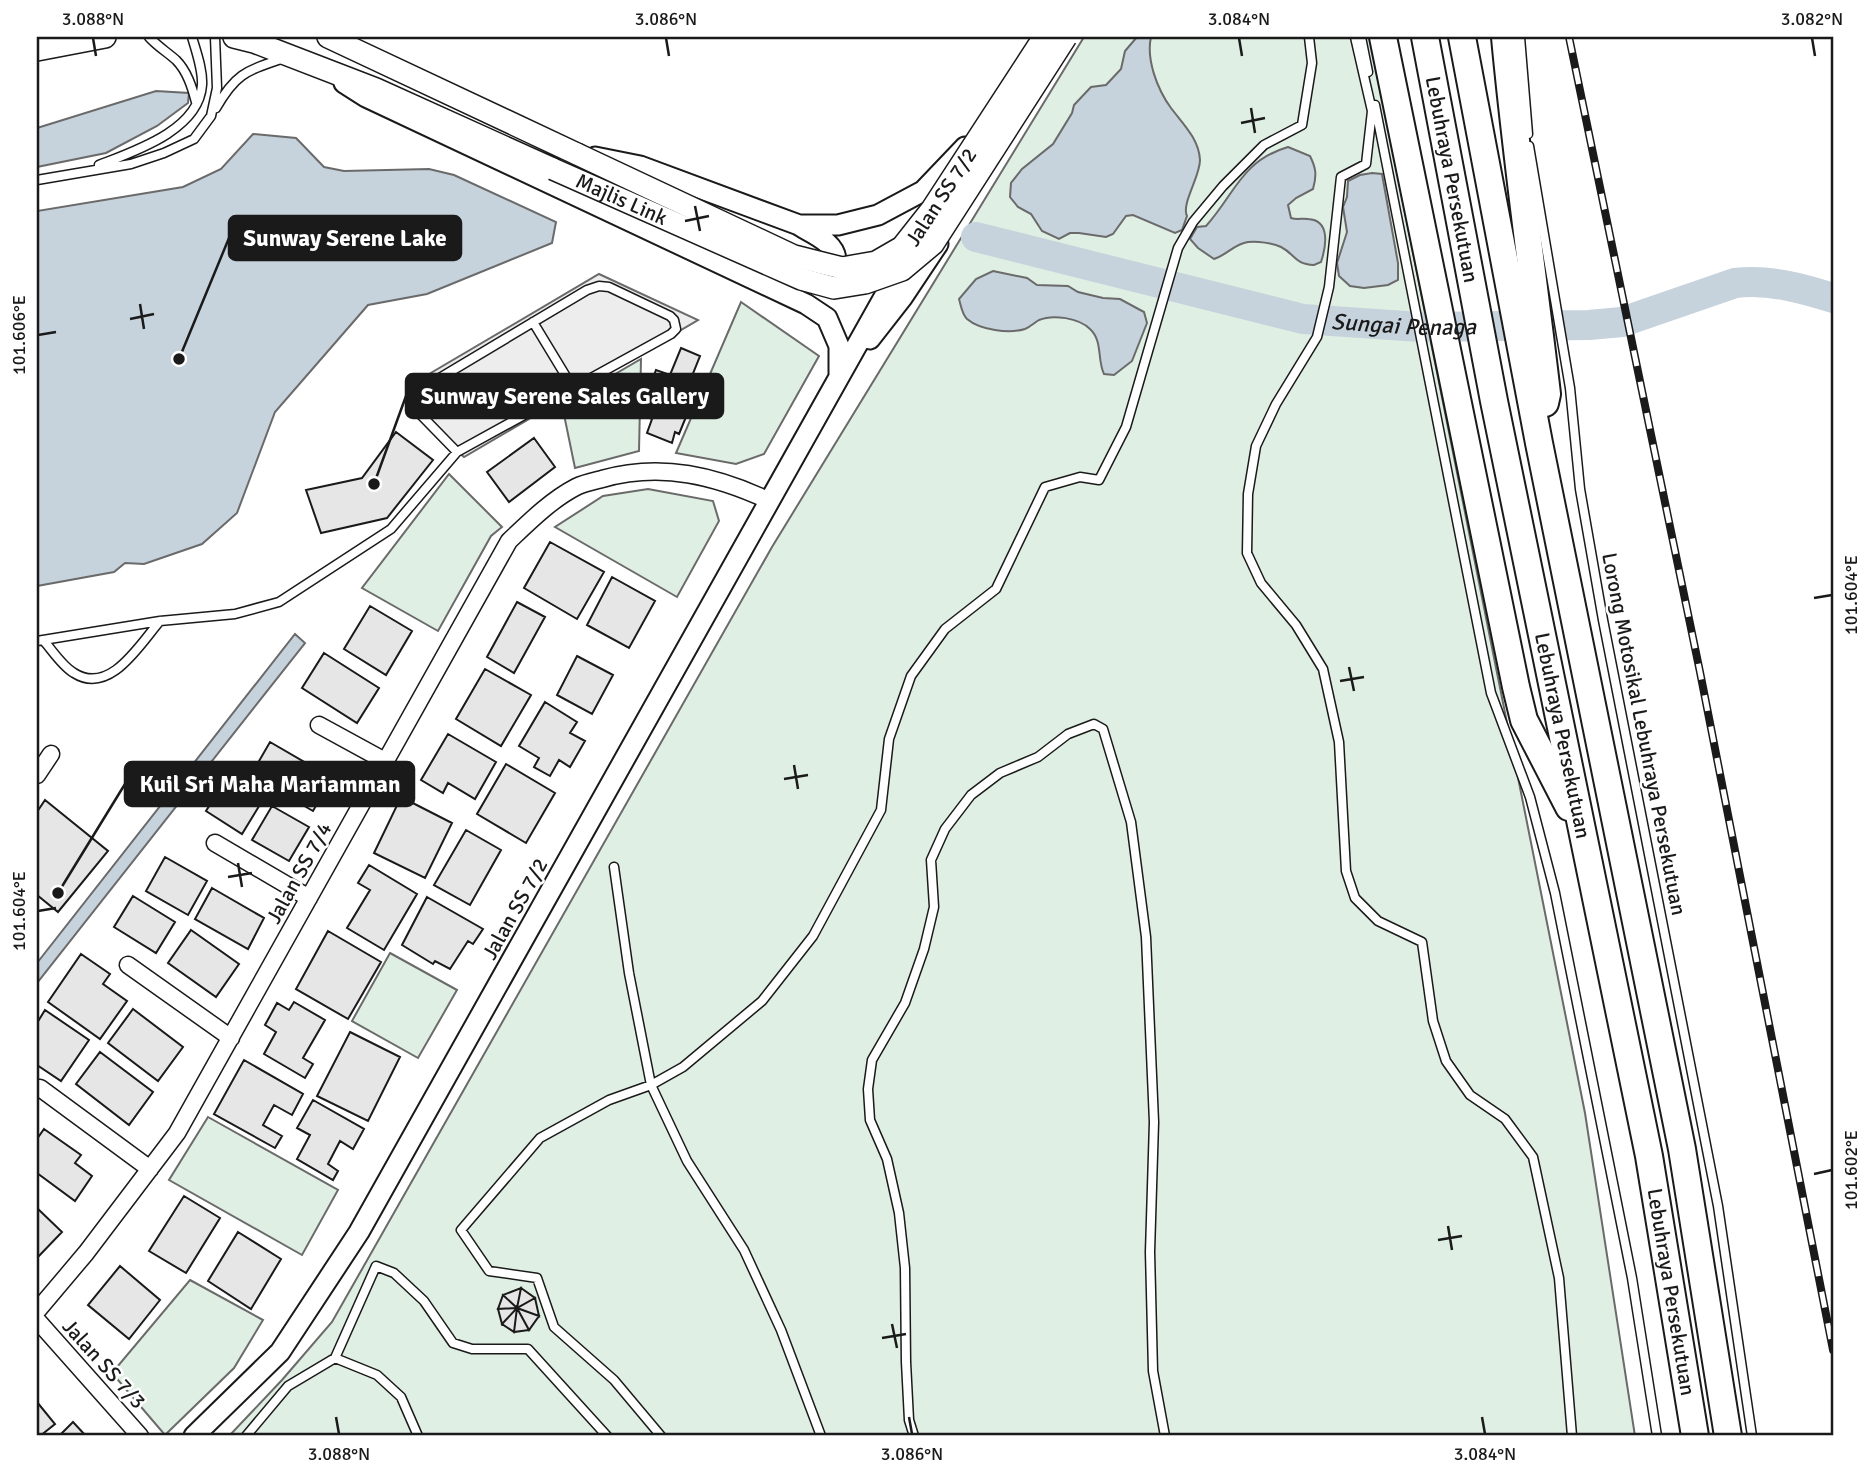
<svg xmlns="http://www.w3.org/2000/svg" width="1870" height="1473" viewBox="0 0 1870 1473" font-family="Signika,sans-serif">
	<style>
		.green { fill: #e0efe3; stroke: #6a6a6a; stroke-width: 2 }
		.parking { fill: #ededed; stroke: #6a6a6a; stroke-width: 2 }
		.water { fill: #c6d2dc; stroke: #6a6a6a; stroke-width: 2 }
		.lines { fill: none; stroke-linecap: round; stroke-linejoin: round }
		.river { stroke: #c6d2dc; stroke-width: 30 }
		.building { fill: #e6e6e6; stroke: #1a1a1a; stroke-width: 2 }
		.service-casing { stroke: #1a1a1a; stroke-width: 11 }
		.minor-casing { stroke: #1a1a1a; stroke-width: 19 }
		.tertiary-casing { stroke: #1a1a1a; stroke-width: 23 }
		.secondary-casing { stroke: #1a1a1a; stroke-width: 24 }
		.trunk-casing { stroke: #1a1a1a; stroke-width: 30 }
		.service { stroke: #fff; stroke-width: 8 }
		.minor { stroke: #fff; stroke-width: 16 }
		.tertiary { stroke: #fff; stroke-width: 19 }
		.secondary { stroke: #fff; stroke-width: 21 }
		.trunk { stroke: #fff; stroke-width: 26 }
		.rail-casing { stroke: #1a1a1a; stroke-width: 8 }
		.rail { stroke: #fff; stroke-width: 5; stroke-dasharray: 16; stroke-linecap: butt }
		.secondary-bridge-casing { stroke: #1a1a1a; stroke-width: 24; stroke-linecap: butt }
		.secondary-bridge { stroke: #fff; stroke-width: 21 }
		.ticks { fill: none; stroke: #1a1a1a; stroke-width: 2.5 }
		.labels { text-anchor: middle; dominant-baseline: central; stroke-width: 5; stroke-linejoin: round; paint-order: stroke }
		.street-label { font-size: 21px; fill: #1a1a1a; stroke: #fff }
		.water-label { font-size: 23px; font-style: italic; fill: #1a1a1a; stroke: #fff }
		.leader { fill: none; stroke: #1a1a1a; stroke-width: 2.5 }
		.callout-dot { fill: #1a1a1a; stroke: #fff; stroke-width: 2.5 }
		.callout { fill: #1a1a1a; stroke: #1a1a1a; stroke-width: 2.5 }
		.callout-label { font-size: 23px; text-anchor: middle; font-weight: bold; fill: #fff }
		.neatline { fill: none; stroke: #1a1a1a; stroke-width: 2.5 }
		.ticks-label { font-size: 18px; text-anchor: middle; fill: #1a1a1a }
	</style>
	<rect width="100%" height="100%" fill="#fff"/>
	<path class="green" d="M 1084,37 L 1370,37 L 1585,1113 L 1635,1436 L 229,1436 L 282,1380 L 332,1322 L 772,547 Z
		M 741,302 L 819,356 L 764,454 L 736,464 L 676,453 Z
		M 641,359 L 639,451 L 575,468 L 562,405 Z
		M 449,474 L 502,527 L 491,536 L 438,631 L 362,588 Z
		M 648,489 L 713,501 L 719,521 L 677,597 L 555,527 L 603,496 Z
		M 390,953 L 457,990 L 418,1058 L 352,1021 Z
		M 208,1117 L 338,1190 L 302,1255 L 169,1180 Z
		M 190,1280 L 263,1320 L 234,1368 L 165,1435 L 112,1373 Z"/>
	<path class="parking" d="M 599,274 L 698,320 L 464,457 L 408,410 L 407,387 Z"/>
	<path class="water" d="M 1137,37 L 1151,37 C 1146,59 1157,89 1171,108 C 1183,124 1199,139 1200,160 C 1200,177 1181,204 1187,216 L 1182,230 L 1175,233 L 1133,215 L 1126,216 L 1113,234 L 1106,237 L 1079,233 L 1070,233 L 1059,239 L 1042,231 L 1031,214 L 1018,207 L 1010,197 L 1011,183 L 1022,169 L 1053,144 L 1072,113 L 1074,105 L 1091,87 L 1106,85 L 1121,69 L 1125,51 Z
		M 156,91 L 189,93 L 188,103 L 157,126 L 106,153 L 37,167 L 37,128 Z
		M 253,134 L 296,138 L 324,167 L 344,171 L 429,169 L 454,175 L 556,222 L 552,243 L 427,294 L 368,305 L 275,412 L 237,513 L 202,544 L 144,564 L 125,563 L 114,572 L 37,586 L 37,211 L 183,187 L 221,169 Z
		M 1288,147 L 1310,156 C 1316,168 1317,175 1313,189 L 1296,198 L 1288,205 L 1291,218 C 1297,220 1302,218 1308,219 C 1331,220 1326,247 1321,262 L 1314,265 C 1294,264 1295,254 1281,247 C 1272,243 1258,241 1248,242 C 1234,244 1227,255 1214,259 L 1198,248 L 1190,239 L 1197,227 L 1206,226 C 1235,194 1241,161 1288,147 Z
		M 1372,173 L 1382,174 L 1398,263 L 1398,280 L 1388,285 L 1364,288 L 1350,286 L 1339,276 L 1337,263 L 1347,232 L 1343,207 L 1347,197 L 1348,181 L 1360,175 Z
		M 993,271 L 1027,278 L 1037,285 L 1068,286 L 1078,292 L 1103,298 L 1120,299 L 1144,312 L 1147,323 L 1132,361 L 1114,375 L 1104,374 C 1097,360 1103,341 1090,329 C 1079,318 1053,314 1039,320 C 1034,323 1030,327 1025,329 C 1009,334 980,330 967,319 C 962,314 961,306 959,299 L 976,279 Z
		M 295,634 L 305,643 L 37,983 L 37,963 Z"/>
	<g class="lines">
		<path class="river" id="s1" d="M 976,237 L 1303,319 L 1420,327 L 1589,325 L 1622,322 L 1735,283 C 1769,279 1801,288 1833,298"/>
	</g>
	<path class="building" d="M 681,348 L 700,356 L 682,401 L 685,402 L 682,410 L 688,412 L 679,434 L 675,432 L 672,443 L 647,433 L 652,419 L 644,416 L 651,398 L 646,396 L 656,370 L 670,375 Z
		M 396,432 L 433,460 L 387,518 L 321,533 L 306,490 L 362,478 Z
		M 534,438 L 555,467 L 509,502 L 487,472 Z
		M 550,542 L 604,572 L 577,619 L 524,588 Z
		M 612,577 L 655,601 L 629,648 L 587,625 Z
		M 517,602 L 545,617 L 514,673 L 487,657 Z
		M 370,606 L 412,631 L 386,675 L 344,649 Z
		M 324,653 L 379,688 L 357,723 L 302,688 Z
		M 577,656 L 613,675 L 592,714 L 557,695 Z
		M 485,669 L 531,695 L 501,746 L 456,719 Z
		M 545,702 L 577,722 L 570,733 L 585,741 L 570,767 L 559,760 L 550,776 L 534,767 L 539,758 L 519,746 Z
		M 448,734 L 496,762 L 475,799 L 448,783 L 443,793 L 421,780 Z
		M 270,742 L 332,778 L 313,811 L 251,775 Z
		M 506,764 L 555,793 L 526,843 L 477,814 Z
		M 229,775 L 264,798 L 242,834 L 206,811 Z
		M 401,797 L 452,823 L 425,878 L 374,853 Z
		M 45,800 L 108,851 L 58,912 L 37,895 L 37,812 Z
		M 272,806 L 309,827 L 289,861 L 252,840 Z
		M 466,830 L 501,850 L 470,905 L 434,885 Z
		M 165,857 L 207,881 L 188,915 L 146,891 Z
		M 369,865 L 417,894 L 384,950 L 347,928 L 370,890 L 358,883 Z
		M 212,888 L 264,918 L 248,949 L 195,919 Z
		M 133,896 L 175,922 L 156,953 L 114,927 Z
		M 427,897 L 483,929 L 473,944 L 468,941 L 450,969 L 435,961 L 433,964 L 402,945 Z
		M 191,930 L 239,964 L 216,997 L 168,963 Z
		M 328,931 L 381,962 L 348,1019 L 296,989 Z
		M 81,954 L 110,974 L 103,984 L 127,1001 L 100,1039 L 48,1002 Z
		M 294,1002 L 325,1020 L 303,1058 L 313,1064 L 305,1078 L 264,1054 L 276,1032 L 265,1025 L 277,1003 L 289,1010 Z
		M 133,1009 L 183,1047 L 158,1081 L 108,1043 Z
		M 45,1010 L 89,1040 L 61,1081 L 37,1065 L 37,1023 Z
		M 350,1032 L 400,1057 L 368,1121 L 317,1096 Z
		M 100,1052 L 153,1092 L 129,1125 L 76,1084 Z
		M 244,1060 L 303,1094 L 292,1115 L 274,1105 L 263,1125 L 282,1136 L 275,1148 L 214,1114 Z
		M 313,1100 L 364,1129 L 353,1149 L 340,1141 L 328,1164 L 338,1171 L 333,1180 L 297,1159 L 310,1135 L 297,1128 Z
		M 44,1129 L 81,1155 L 75,1163 L 92,1176 L 75,1201 L 37,1173 L 37,1139 Z
		M 184,1196 L 220,1218 L 186,1273 L 149,1251 Z
		M 37,1208 L 62,1232 L 37,1258 Z
		M 238,1232 L 281,1259 L 251,1309 L 208,1281 Z
		M 120,1266 L 160,1300 L 129,1339 L 88,1305 Z
		M 521,1288 L 535,1298 L 517,1308 Z
		M 521,1288 L 517,1308 L 503,1295 Z
		M 503,1295 L 517,1308 L 498,1309 Z
		M 535,1298 L 539,1316 L 517,1308 Z
		M 517,1308 L 514,1332 L 502,1324 Z
		M 517,1308 L 529,1330 L 514,1332 Z
		M 517,1308 L 539,1316 L 529,1330 Z
		M 517,1308 L 502,1324 L 498,1309 Z
		M 37,1402 L 55,1424 L 40,1436 L 37,1436 Z
		M 73,1422 L 86,1436 L 59,1436 Z"/>
	<g class="lines">
		<g class="service-casing">
			<path id="service" d="M 149,37 C 157,46 167,52 176,60 C 187,71 192,87 196,102
				M 1355,37 L 1372,111 L 1366,164 L 1341,177 L 1329,287 L 1317,337 L 1276,404 L 1256,446 L 1248,494 L 1247,553 L 1261,583 L 1296,625 L 1323,669 L 1339,742 L 1346,871 L 1355,898 L 1378,921 L 1422,942 L 1433,1021 L 1446,1061 L 1470,1095 L 1505,1119 L 1533,1157 L 1559,1278 L 1572,1436
				M 1361,37 L 1368,72
				M 1520,37 L 1528,134
				M 1375,105 L 1491,693 L 1530,797 L 1555,893 L 1632,1278 L 1657,1436
				M 216,108 C 236,73 246,71 284,58
				M 1529,146 L 1570,388 L 1580,489 L 1603,620 L 1718,1206 L 1752,1436
				M 99,165 C 135,151 199,130 202,85 C 203,70 196,51 192,37
				M 37,180 L 131,164 L 164,153 L 194,139 L 211,116 L 217,88 L 215,37
				M 533,322 L 573,388
				M 37,641 L 160,621 L 235,614 L 279,602 L 391,529 L 457,452 L 671,334 L 676,329 L 674,320 L 670,316 L 609,287 L 599,286 L 587,290 L 423,388 L 415,401 L 418,412 L 457,452
				M 44,641 C 52,650 62,666 74,673 C 110,696 140,644 160,621
				M 614,867 L 629,973 L 651,1085 L 687,1161 L 744,1250 L 781,1330 L 821,1436
				M 335,1358 L 376,1266 L 394,1273 L 424,1301 L 453,1343 L 472,1349 L 528,1349 L 607,1436
				M 246,1436 L 288,1386 L 335,1358 L 377,1375 L 401,1397 L 418,1436
				M 661,1436 L 614,1380 L 554,1327 L 537,1278 L 489,1271 L 461,1230 L 540,1138 L 609,1100 L 651,1085 L 683,1067 L 762,1001 L 813,936 L 881,810 L 889,739 L 911,676 L 945,629 L 996,589 L 1045,487 L 1080,477 L 1099,480 L 1126,427 L 1178,248 L 1193,222 L 1223,186 L 1264,145 L 1302,125 L 1312,63 L 1309,37
				M 914,1436 L 909,1420 L 906,1362 L 905,1268 L 899,1213 L 887,1159 L 870,1120 L 868,1089 L 872,1060 L 905,1003 L 924,949 L 934,907 L 931,860 L 945,829 L 971,795 L 1000,773 L 1038,757 L 1068,734 L 1094,724 L 1103,729 L 1131,822 L 1146,937 L 1154,1122 L 1150,1252 L 1153,1371 L 1165,1436"/>
		</g>
		<g class="minor-casing">
			<path id="minor" d="M 319,725 L 385,761
				M 37,775 L 51,754
				M 215,843 L 309,898
				M 128,965 L 231,1038
				M 40,1088 L 150,1169
				M 37,1311 L 86,1253 L 177,1133 L 509,541 C 529,522 551,500 576,487 C 584,483 594,481 602,479 C 662,462 716,476 770,501
				M 37,1320 L 140,1436"/>
		</g>
		<g class="tertiary-casing">
			<path id="tertiary" d="M 344,83 L 366,97 L 806,304 L 827,318 L 839,346 L 839,374
				M 595,157 L 640,166 L 799,225 L 838,225 L 878,215 L 923,191 L 965,147
				M 800,226 C 813,234 837,243 836,262 C 836,267 831,274 829,279
				M 870,339 L 902,298 L 938,244
				M 194,1436 L 280,1352 L 359,1232 L 902,265"/>
		</g>
		<g class="secondary-casing">
			<path id="secondary" d="M 234,37 L 254,42 L 376,89 L 553,169
				M 328,37 L 577,154
				M 37,50 L 105,37"/>
		</g>
		<g class="trunk-casing">
			<g id="trunk">
				<path d="M 1383,37 L 1516,687 L 1524,720 L 1569,807"/>
				<path id="s2" d="M 1425,37 L 1494,401 L 1649,1156 L 1695,1436"/>
				<path d="M 1462,37 L 1539,443 L 1682,1149 L 1728,1436"/>
				<path d="M 1505,37 C 1516,156 1533,275 1547,394 L 1545,403"/>
			</g>
		</g>
		<use href="#service" class="service"/>
		<use href="#minor" class="minor"/>
		<use href="#tertiary" class="tertiary"/>
		<use href="#secondary" class="secondary"/>
		<use href="#trunk" class="trunk"/>
		<g class="rail-casing">
			<path id="rail" d="M 1569,37 L 1700,672 L 1833,1350"/>
		</g>
		<use href="#rail" class="rail"/>
		<g class="secondary-bridge-casing">
			<g id="secondary-bridge">
				<path d="M 577,154 L 794,256 L 842,268 L 876,262 L 902,247 L 932,209 L 1044,37"/>
				<path id="s3" d="M 553,169 L 801,279 L 834,288 L 865,283 L 902,270 L 933,244 L 1066,37"/>
			</g>
		</g>
		<use href="#secondary-bridge" class="secondary-bridge"/>
	</g>
	<path class="ticks" d="M 93,38 L 96,56M 666,38 L 669,56M 1239,38 L 1242,56M 1812,38 L 1815,56M 1251,108 L 1255,133M 1241,123 L 1265,118M 695,206 L 700,231M 685,221 L 709,216M 140,304 L 144,329M 130,319 L 154,314M 38,335 L 56,332M 1814,598 L 1832,595M 1349,667 L 1354,691M 1340,681 L 1364,677M 794,765 L 798,789M 784,779 L 808,775M 238,863 L 242,887M 228,877 L 252,873M 38,911 L 56,908M 1814,1174 L 1832,1170M 1448,1226 L 1452,1250M 1438,1240 L 1462,1236M 892,1324 L 897,1348M 882,1338 L 906,1334M 336,1417 L 339,1434M 909,1417 L 912,1434M 1482,1417 L 1485,1434"/>
	<g class="labels">
		<g class="street-label">
			<text stroke="none"><textPath href="#s2" startOffset="145">Lebuhraya Persekutuan</textPath></text>
			<text transform="translate(941 197) rotate(-57)">Jalan SS 7/2</text>
			<text stroke="none"><textPath href="#s3" startOffset="75">Majlis Link</textPath></text>
			<text transform="translate(1644 734) rotate(79)">Lorong Motosikal Lebuhraya Persekutuan</text>
			<text stroke="none"><textPath href="#s2" startOffset="712">Lebuhraya Persekutuan</textPath></text>
			<text transform="translate(299 873) rotate(-61)">Jalan SS 7/4</text>
			<text transform="translate(515 909) rotate(-61)">Jalan SS 7/2</text>
			<text stroke="none"><textPath href="#s2" startOffset="1279">Lebuhraya Persekutuan</textPath></text>
			<text transform="translate(104 1364) rotate(48)">Jalan SS 7/3</text>
		</g>
		<g class="water-label">
			<text stroke="none"><textPath href="#s1" startOffset="438">Sungai Penaga</textPath></text>
		</g>
	</g>
	<path class="leader" d="M179 359L229 238M374 484L406 396M58 893L125 784"/>
	<g class="callout-dot">
		<circle cx="179" cy="359" r="7"/>
		<circle cx="374" cy="484" r="7"/>
		<circle cx="58" cy="893" r="7"/>
	</g>
	<g class="callout">
		<rect x="229" y="216" width="232" height="44" rx="7"/>
		<rect x="406" y="374" width="317" height="44" rx="7"/>
		<rect x="125" y="762" width="289" height="44" rx="7"/>
	</g>
	<g class="callout-label">
		<text x="345" y="246">Sunway Serene Lake</text>
		<text x="565" y="404">Sunway Serene Sales Gallery</text>
		<text x="270" y="792">Kuil Sri Maha Mariamman</text>
	</g>
	<rect width="1870" height="1473" fill="none" stroke="#ffffff" stroke-width="77"/>
	<rect x="38" y="38" width="1794" height="1396" class="neatline"/>
	<g class="ticks-label">
		<text x="93" y="25">3.088°N</text>
		<text x="666" y="25">3.086°N</text>
		<text x="1239" y="25">3.084°N</text>
		<text x="1812" y="25">3.082°N</text>
		<text transform="translate(19 335) rotate(-90)" y="6">101.606°E</text>
		<text transform="translate(1851 595) rotate(-90)" y="6">101.604°E</text>
		<text transform="translate(19 911) rotate(-90)" y="6">101.604°E</text>
		<text transform="translate(1851 1170) rotate(-90)" y="6">101.602°E</text>
		<text x="339" y="1460">3.088°N</text>
		<text x="912" y="1460">3.086°N</text>
		<text x="1485" y="1460">3.084°N</text>
	</g>
</svg>
